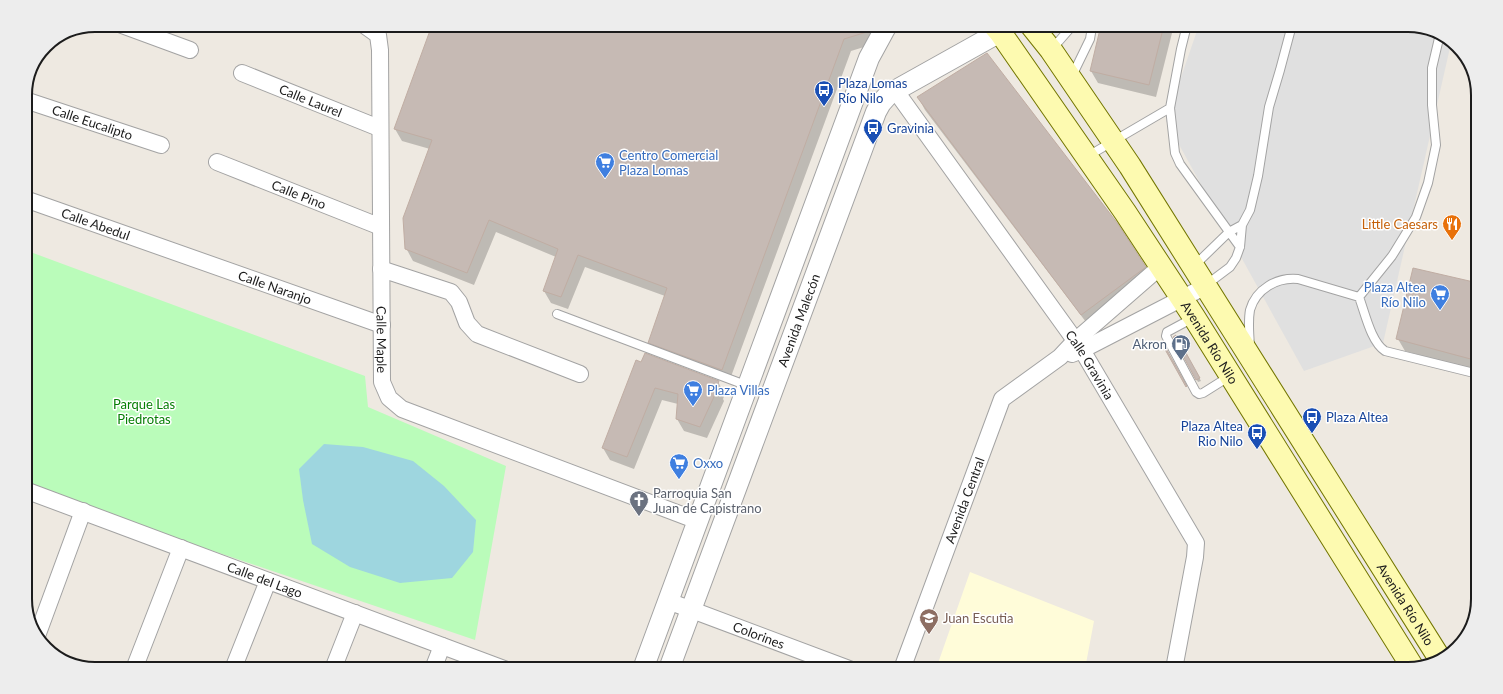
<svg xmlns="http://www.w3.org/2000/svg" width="1503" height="694" viewBox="0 0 1503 694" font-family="Lato,sans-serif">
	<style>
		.education { fill: #fffcd9 }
		.park { fill: #bafcba }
		.parking { fill: #e0e0e0 }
		.water { fill: #9ed6df }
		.shadow { fill: #0003 }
		.building { fill: #c6bab4; stroke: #c0ada3 }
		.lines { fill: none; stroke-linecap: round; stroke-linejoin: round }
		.service-casing { stroke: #a3a3a3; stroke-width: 10 }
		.minor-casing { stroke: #a3a3a3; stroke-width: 18 }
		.tertiary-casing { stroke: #a3a3a3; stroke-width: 22 }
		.secondary-casing { stroke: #737600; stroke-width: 24 }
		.service { stroke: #fff; stroke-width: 8 }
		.minor { stroke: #fff; stroke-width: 16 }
		.tertiary { stroke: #fff; stroke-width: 20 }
		.secondary { stroke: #fdfab0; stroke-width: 22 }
		.labels { text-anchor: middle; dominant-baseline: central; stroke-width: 3; stroke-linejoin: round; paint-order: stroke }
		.transit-label { font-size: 13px; fill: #164399; stroke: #fff; text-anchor: start }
		.street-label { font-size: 13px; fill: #1c1c1c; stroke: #fff }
		.shop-label { font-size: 13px; fill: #366cbe; stroke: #fff; text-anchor: start }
		.food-label { font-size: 13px; fill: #c56008; stroke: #fff; text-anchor: end }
		.service-label { font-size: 13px; fill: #4e5e75; stroke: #fff; text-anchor: end }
		.park-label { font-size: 13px; fill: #067f05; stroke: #fff }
		.worship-label { font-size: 13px; fill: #5b616d; stroke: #fff; text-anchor: start }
		.education-label { font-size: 13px; fill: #785e54; stroke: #fff; text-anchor: start }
		.rim { fill: none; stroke: #1c1c1c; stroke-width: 2 }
	</style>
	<rect width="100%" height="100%" fill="#eee9e1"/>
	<path class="education" d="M 970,572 L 1094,621 L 1085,669 L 936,669 Z"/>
	<path class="park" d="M 25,250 L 365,376 L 368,407 L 506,466 L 475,640 L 25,487 Z"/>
	<path class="parking" d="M 1199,25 L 1408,25 L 1435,30 L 1451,43 L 1383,343 L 1304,371 L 1166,121 Z"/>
	<path class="water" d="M 324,444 L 363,447 L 413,461 L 444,486 L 476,520 L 473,552 L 452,578 L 400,583 L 350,567 L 312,544 L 303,500 L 299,469 Z"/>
	<path class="shadow" d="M 433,25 L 877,25 L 864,47 L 851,51 L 729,382 L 657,355 L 649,342 L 665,296 L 585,267 L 568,309 L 551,303 L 544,291 L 556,257 L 496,232 L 474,285 L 413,261 L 406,248 L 430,149 L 402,141 L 395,129 Z
		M 1102,25 L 1174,25 L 1156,97 L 1098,83 L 1091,71 Z
		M 918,97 L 1145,267 L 1152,279 L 1089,326 L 925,110 Z
		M 1478,284 L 1478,371 L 1405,351 L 1398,339 Z
		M 1176,336 L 1201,381 L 1198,382 L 1174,337 Z
		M 636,362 L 718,382 L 725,394 L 723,399 L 724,401 L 707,438 L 684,431 L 677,419 L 678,404 L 662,400 L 634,469 L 610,460 L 603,448 Z"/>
	<path class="building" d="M 432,25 L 874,25 L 870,31 L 844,39 L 722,370 L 648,343 L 667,288 L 578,255 L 561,297 L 543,291 L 558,249 L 489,220 L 467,273 L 405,249 L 403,218 L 432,140 L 394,129 Z
		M 1101,25 L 1164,25 L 1149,85 L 1090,71 Z
		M 987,53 L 1118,224 L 1146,267 L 1081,315 L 917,97 Z
		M 1413,268 L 1478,283 L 1478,361 L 1396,339 Z
		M 1176,335 L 1200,378 L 1196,380 L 1173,337 Z
		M 1163,343 L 1187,386 L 1186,387 L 1162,344 Z
		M 645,353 L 719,381 L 716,388 L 718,388 L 700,427 L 676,419 L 678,394 L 655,388 L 627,457 L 602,448 L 636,360 L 641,362 Z"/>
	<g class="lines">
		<g class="service-casing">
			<path id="service" d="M 1187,25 L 1181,49 L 1170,108 L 1175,153 L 1180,164 L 1240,247
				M 1052,49 L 1073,25
				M 1072,76 L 1090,39 L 1091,33 L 1089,25
				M 1088,156 L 1170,108
				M 1194,266 L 1229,232 L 1242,225
				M 1206,285 L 1230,267 L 1236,258 L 1240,247 L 1242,225 L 1250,210 L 1258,176 L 1269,107 L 1280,70 L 1292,25
				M 1359,297 L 1392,256 L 1416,217 L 1428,183 L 1436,145 L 1432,105 L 1432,68 L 1440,34
				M 1359,297 C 1365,313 1371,342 1385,351 L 1478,374
				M 557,314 L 748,386
				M 1193,318 L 1167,332 L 1166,336 L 1196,392 L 1199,394 L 1203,393 L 1230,376
				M 1250,345 C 1249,333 1248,321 1250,310 C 1256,289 1277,277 1298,279 L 1359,297"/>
		</g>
		<g class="minor-casing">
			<g id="minor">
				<path d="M 122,25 L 190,50"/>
				<path id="s1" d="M 364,25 L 378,35 L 380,50 L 382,382 L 389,398 L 402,409 L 698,521"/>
				<path id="s2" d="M 242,73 L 379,128"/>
				<path id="s3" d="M 895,90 L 1082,350 L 1196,543 L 1195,557 L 1174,669"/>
				<path id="s4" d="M 25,100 L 161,145"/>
				<path id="s5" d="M 217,162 L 381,227"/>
				<path id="s6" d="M 25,199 L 382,325"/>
				<path d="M 381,269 L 451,292 L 459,302 L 467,323 L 477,334 L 580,374"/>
				<path d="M 1072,354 L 1082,350 L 1206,286"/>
				<path id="s7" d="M 25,490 L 504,669"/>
				<path id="s8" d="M 668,601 L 849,669"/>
				<path d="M 37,636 L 83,511"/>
				<path d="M 134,669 L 181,548"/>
				<path d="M 233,669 L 268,581"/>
				<path d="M 333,669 L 355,613"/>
				<path d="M 433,669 L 442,646"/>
				<path id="s9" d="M 902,669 L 1002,399 L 1060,357 L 1075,341 L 1160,267"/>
			</g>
		</g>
		<g class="tertiary-casing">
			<g id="tertiary">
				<path d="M 643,669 L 869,58 L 887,25"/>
				<path id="s10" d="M 669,669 L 876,112 L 881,103 L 889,94 L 1000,32"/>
			</g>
		</g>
		<g class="secondary-casing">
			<g id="secondary">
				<path id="s11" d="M 994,25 L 1000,32 L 1125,212 L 1194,317 L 1413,668"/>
				<path id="s12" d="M 1031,25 L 1051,50 L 1130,166 L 1440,659"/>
			</g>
		</g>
		<use href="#service" class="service"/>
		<use href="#minor" class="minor"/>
		<use href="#tertiary" class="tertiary"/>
		<use href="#secondary" class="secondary"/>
	</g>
	<defs>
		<g id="bus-pin" transform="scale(1)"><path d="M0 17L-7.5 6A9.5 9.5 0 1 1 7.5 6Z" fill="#1a4fb4" stroke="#fff"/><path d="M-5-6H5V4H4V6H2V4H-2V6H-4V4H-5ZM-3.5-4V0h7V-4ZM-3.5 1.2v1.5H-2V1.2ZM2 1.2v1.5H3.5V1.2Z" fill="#fff"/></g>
		<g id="supermarket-pin" transform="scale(1)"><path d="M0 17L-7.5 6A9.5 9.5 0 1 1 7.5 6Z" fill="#3f7fe0" stroke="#fff"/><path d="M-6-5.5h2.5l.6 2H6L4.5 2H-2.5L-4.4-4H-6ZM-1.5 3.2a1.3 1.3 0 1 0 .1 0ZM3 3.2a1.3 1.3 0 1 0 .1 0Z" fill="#fff"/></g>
		<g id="restaurant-pin" transform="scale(1)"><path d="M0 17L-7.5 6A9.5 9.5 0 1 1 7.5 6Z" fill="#e8710a" stroke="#fff"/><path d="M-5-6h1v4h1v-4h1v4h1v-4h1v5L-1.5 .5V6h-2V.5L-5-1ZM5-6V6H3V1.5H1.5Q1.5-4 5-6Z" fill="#fff"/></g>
		<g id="fuel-pin" transform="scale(1)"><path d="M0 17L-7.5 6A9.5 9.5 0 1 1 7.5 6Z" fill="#5c6f8a" stroke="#fff"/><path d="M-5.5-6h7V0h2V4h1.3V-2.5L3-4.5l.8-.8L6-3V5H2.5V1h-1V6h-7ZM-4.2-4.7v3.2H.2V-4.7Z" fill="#fff"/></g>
		<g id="church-pin" transform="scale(1)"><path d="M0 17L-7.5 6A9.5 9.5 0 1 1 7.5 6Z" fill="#6b7280" stroke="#fff"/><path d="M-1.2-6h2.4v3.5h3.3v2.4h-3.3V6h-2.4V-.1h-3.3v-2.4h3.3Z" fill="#fff"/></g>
		<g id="school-pin" transform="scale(1)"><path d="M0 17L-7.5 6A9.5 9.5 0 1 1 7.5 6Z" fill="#8d6e63" stroke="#fff"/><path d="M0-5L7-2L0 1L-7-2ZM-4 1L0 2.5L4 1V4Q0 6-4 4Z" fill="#fff"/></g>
	</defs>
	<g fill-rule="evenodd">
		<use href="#bus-pin" x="824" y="90"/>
		<use href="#bus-pin" x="873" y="128"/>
		<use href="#supermarket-pin" x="605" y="162"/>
		<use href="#restaurant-pin" x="1452" y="224"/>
		<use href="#supermarket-pin" x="1440" y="294"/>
		<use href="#fuel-pin" x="1181" y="344"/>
		<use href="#supermarket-pin" x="693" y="390"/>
		<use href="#bus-pin" x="1312" y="417"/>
		<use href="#bus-pin" x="1257" y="433"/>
		<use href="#supermarket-pin" x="679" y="463"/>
		<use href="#church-pin" x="639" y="500"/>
		<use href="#school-pin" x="929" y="618"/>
	</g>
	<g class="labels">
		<g class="transit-label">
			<text x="838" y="83">Plaza Lomas<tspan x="838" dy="15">Río Nilo</tspan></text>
			<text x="887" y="128">Gravinia</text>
			<text x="1326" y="417">Plaza Altea</text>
			<text x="1243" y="426" text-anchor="end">Plaza Altea<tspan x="1243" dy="15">Rio Nilo</tspan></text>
		</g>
		<g class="street-label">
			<text stroke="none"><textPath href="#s2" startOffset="74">Calle Laurel</textPath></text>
			<text stroke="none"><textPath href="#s4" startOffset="71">Calle Eucalipto</textPath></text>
			<text stroke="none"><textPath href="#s5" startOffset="88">Calle Pino</textPath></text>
			<text stroke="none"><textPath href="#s6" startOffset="75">Calle Abedul</textPath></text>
			<text stroke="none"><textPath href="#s6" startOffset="265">Calle Naranjo</textPath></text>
			<text stroke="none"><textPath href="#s10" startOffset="372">Avenida Malecón</textPath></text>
			<text stroke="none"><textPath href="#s1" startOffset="322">Calle Maple</textPath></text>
			<text stroke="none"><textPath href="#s11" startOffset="384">Avenida Río Nilo</textPath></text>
			<text stroke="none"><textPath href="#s3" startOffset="337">Calle Gravinia</textPath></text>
			<text stroke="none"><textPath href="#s9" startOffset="180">Avenida Central</textPath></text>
			<text stroke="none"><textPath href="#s7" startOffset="256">Calle del Lago</textPath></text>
			<text stroke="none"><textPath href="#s12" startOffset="690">Avenida Río Nilo</textPath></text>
			<text stroke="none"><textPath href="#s8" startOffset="97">Colorines</textPath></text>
		</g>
		<g class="shop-label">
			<text x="619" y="155">Centro Comercial<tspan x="619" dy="15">Plaza Lomas</tspan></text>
			<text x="1426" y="287" text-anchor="end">Plaza Altea<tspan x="1426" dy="15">Río Nilo</tspan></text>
			<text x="707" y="390">Plaza Villas</text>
			<text x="693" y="463">Oxxo</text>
		</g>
		<g class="food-label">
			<text x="1438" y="224">Little Caesars</text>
		</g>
		<g class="service-label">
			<text x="1167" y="344">Akron</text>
		</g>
		<g class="park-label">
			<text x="144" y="404">Parque Las<tspan x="144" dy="15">Piedrotas</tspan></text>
		</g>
		<g class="worship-label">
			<text x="653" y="493">Parroquia San<tspan x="653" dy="15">Juan de Capistrano</tspan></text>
		</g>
		<g class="education-label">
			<text x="943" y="618">Juan Escutia</text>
		</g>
	</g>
	<path d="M0 0H1503V694H0ZM95 32H1408A63 63 0 0 1 1471 95V599A63 63 0 0 1 1408 662H95A63 63 0 0 1 32 599V95A63 63 0 0 1 95 32Z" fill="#ededed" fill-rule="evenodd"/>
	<path class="rim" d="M95 32H1408A63 63 0 0 1 1471 95V599A63 63 0 0 1 1408 662H95A63 63 0 0 1 32 599V95A63 63 0 0 1 95 32Z"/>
</svg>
